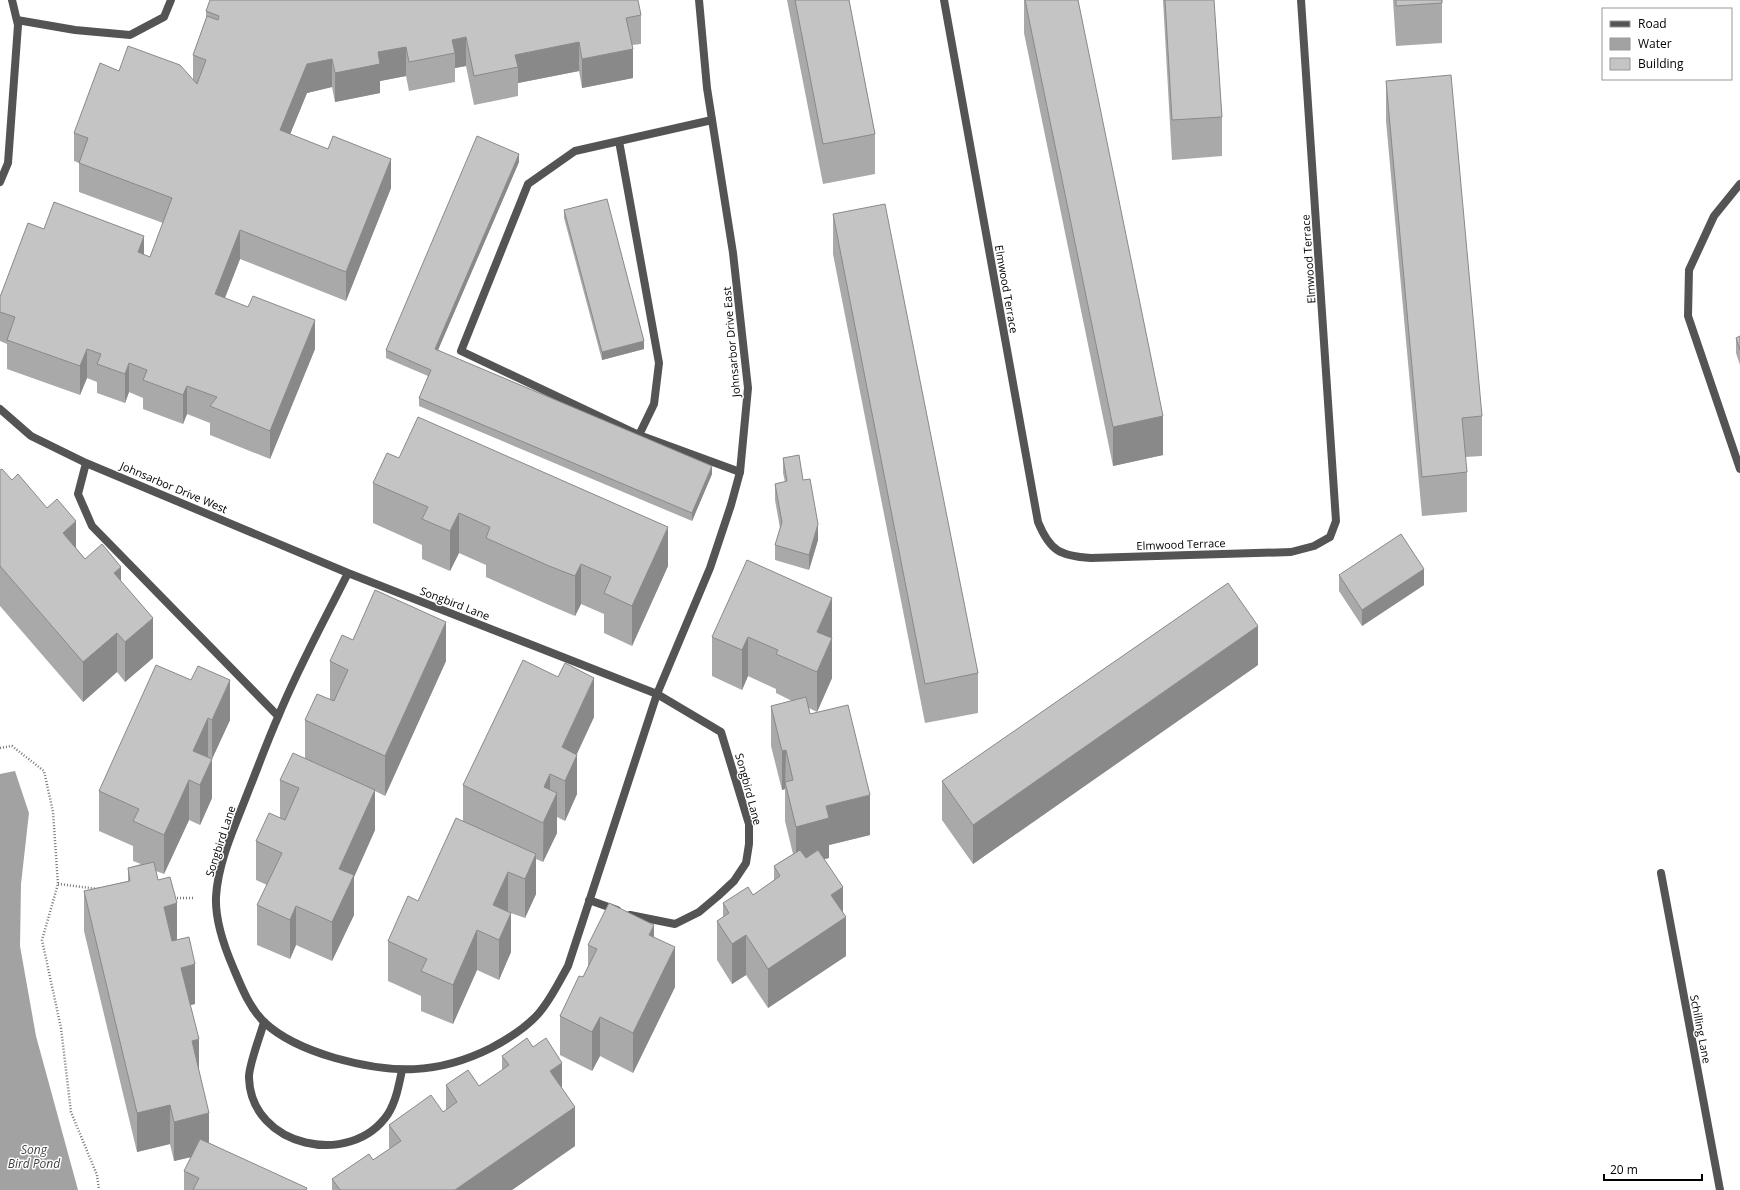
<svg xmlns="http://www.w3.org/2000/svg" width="1740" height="1190" viewBox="0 0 1740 1190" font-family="'Open Sans',sans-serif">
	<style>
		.water { fill: #a2a2a2 }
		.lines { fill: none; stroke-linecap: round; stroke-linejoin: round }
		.path { stroke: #767676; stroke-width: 2.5; stroke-dasharray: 1 2; stroke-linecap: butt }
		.service { stroke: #545454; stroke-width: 8 }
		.minor { stroke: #545454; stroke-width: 8 }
		.wall { fill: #a9a9a9 }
		.shaded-wall { fill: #898989 }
		.building { fill: #c4c4c4; stroke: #898989 }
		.labels { text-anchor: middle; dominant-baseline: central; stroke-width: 3; stroke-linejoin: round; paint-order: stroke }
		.street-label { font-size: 11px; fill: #000; stroke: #fff }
		.water-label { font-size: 12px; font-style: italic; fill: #434343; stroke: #fff }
	</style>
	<rect width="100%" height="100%" fill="#fff"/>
	<path class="water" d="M 15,771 L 29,813 L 21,884 L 20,946 L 36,1036 L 78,1190 L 0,1190 L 0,774 Z"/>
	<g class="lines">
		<path class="path" d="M 0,748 L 12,746 L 44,771 L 53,812 L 58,884 L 42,940 L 61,1028 L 71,1112 L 97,1175 L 99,1190
			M 58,884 L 99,889
			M 174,898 L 195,898"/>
		<path class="service" d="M 944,0 L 1038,522 C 1050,551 1060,556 1091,558 L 1291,552 L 1314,546 L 1330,537 L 1336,521 L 1301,0
			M 17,20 L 75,30 L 130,35 L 164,17 L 171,0
			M 712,120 L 575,151 L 528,184 L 461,351 L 639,435 L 740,472
			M 619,141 L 659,363 L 654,404 L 639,435
			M 0,182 L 8,163 L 18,25 L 12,0
			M 1740,184 L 1714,216 L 1689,270 L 1688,316 L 1740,469
			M 264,1022 C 261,1034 248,1067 249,1078 C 251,1147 351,1169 388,1114 C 396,1101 399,1085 402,1070"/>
		<path class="minor" d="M 0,409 L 31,436 L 86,463 L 348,573 L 657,694 L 710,568 L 731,505 L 740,472 L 748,388 L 733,253 L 707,88 L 699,0
			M 86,463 L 78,494 L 92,526 L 278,716
			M 348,573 C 324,621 298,668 278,717 C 267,742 258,767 248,792 C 235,826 218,861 216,897 C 215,921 224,946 233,967 C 241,986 249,1007 264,1022 C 283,1040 311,1051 335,1058 C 392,1074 437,1075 491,1048 C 508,1039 526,1028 539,1013 C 551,999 559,982 568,966 L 657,694 L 721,732 L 749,824 L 749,844 L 746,863 L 734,881 L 718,896 L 699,912 L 675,924 L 630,915
			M 1661,873 L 1720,1190
			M 589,900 L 617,910"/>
	</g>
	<path class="wall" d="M 787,0 L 849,0 L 875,134 L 875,174 L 823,184 Z
		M 1024,0 L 1078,0 L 1163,455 L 1113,466 L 1024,33 Z
		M 1163,0 L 1214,0 L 1222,117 L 1222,156 L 1172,160 Z
		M 1393,0 L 1442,0 L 1442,43 L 1396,46 Z
		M 206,11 L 641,15 L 641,44 L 632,45 L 633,78 L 582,88 L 579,71 L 518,83 L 518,96 L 474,105 L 466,66 L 455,68 L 455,82 L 409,91 L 406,76 L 380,81 L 380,93 L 335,102 L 332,87 L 307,93 L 290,134 L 391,188 L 346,301 L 240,259 L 225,298 L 315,349 L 270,459 L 210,435 L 210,423 L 187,414 L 183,424 L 143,409 L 143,398 L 129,392 L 125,403 L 97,393 L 97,382 L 87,378 L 80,395 L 7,369 L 7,344 L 0,341 L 0,297 L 44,229 L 144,255 L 150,257 L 163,223 L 79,192 L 79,163 L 74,161 L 74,133 L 119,71 L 193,80 L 193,55 L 206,19 Z
		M 1386,81 L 1482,416 L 1482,456 L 1465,457 L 1467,472 L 1467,512 L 1422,516 L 1386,121 Z
		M 519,162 L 438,350 L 712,474 L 692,521 L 419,406 L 419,398 L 428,376 L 386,358 L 386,350 Z
		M 564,210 L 644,349 L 602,360 L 564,218 Z
		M 833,214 L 978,673 L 978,713 L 925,723 L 833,254 Z
		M 1740,336 L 1740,365 L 1736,353 L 1736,338 Z
		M 783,458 L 803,480 L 818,540 L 809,570 L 775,560 L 775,545 L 780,528 L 775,500 L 775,484 L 785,482 L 783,473 Z
		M 0,470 L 12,480 L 76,548 L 85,559 L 121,581 L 153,658 L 125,682 L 117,672 L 83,702 L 0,606 Z
		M 373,483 L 668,566 L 632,646 L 604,633 L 604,614 L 581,604 L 575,616 L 549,605 L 486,577 L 486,565 L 459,553 L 450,571 L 422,559 L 422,545 L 373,523 Z
		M 1339,575 L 1424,585 L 1362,626 L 1339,591 Z
		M 712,637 L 832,637 L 832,678 L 817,712 L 809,708 L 810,714 L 870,835 L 829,845 L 829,858 L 824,859 L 843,912 L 846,956 L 768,1008 L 746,975 L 732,984 L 717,960 L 717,921 L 723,917 L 723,903 L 753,895 L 774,881 L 774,866 L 793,854 L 785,821 L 785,789 L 782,790 L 771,746 L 771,706 L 792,701 L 776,693 L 776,689 L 748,676 L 742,690 L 712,676 Z
		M 353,640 L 446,661 L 385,796 L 375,791 L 375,830 L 354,877 L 354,915 L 332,961 L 296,945 L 290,959 L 257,945 L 257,905 L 267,885 L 256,880 L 256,841 L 280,818 L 280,780 L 305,758 L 305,720 L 330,700 L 330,661 Z
		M 1258,665 L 973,864 L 942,820 L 942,781 Z
		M 191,680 L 230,720 L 212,759 L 212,798 L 200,825 L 189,820 L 164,874 L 156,871 L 158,880 L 177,940 L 195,1004 L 190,1005 L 209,1143 L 307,1190 L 184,1190 L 184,1171 L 191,1157 L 174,1161 L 170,1144 L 137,1152 L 84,931 L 84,891 L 128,881 L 128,868 L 141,864 L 133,861 L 133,846 L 99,831 L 99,791 Z
		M 594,717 L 577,754 L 577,794 L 565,821 L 557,817 L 557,833 L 543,862 L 536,859 L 536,894 L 525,918 L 508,912 L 511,952 L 499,980 L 477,970 L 453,1024 L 421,1011 L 421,996 L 388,981 L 388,941 L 418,901 L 463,822 L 463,785 Z
		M 654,938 L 675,987 L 633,1073 L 600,1056 L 592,1071 L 560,1055 L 560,1016 L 583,977 L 588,966 L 588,945 Z
		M 502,1056 L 562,1089 L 575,1146 L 512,1190 L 332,1190 L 332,1179 L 373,1160 L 389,1149 L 389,1125 L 443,1112 L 446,1110 L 446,1085 L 479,1086 L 502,1070 Z"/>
	<path class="shaded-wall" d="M 466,37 L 466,66 L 455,68 L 455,53 L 452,40 Z
		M 579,42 L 579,71 L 518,83 L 518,67 L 515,55 Z
		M 406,47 L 406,76 L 380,81 L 380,93 L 335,102 L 335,73 L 378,52 Z
		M 633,49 L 633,78 L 582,88 L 582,59 Z
		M 332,59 L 332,87 L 307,93 L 280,159 L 280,130 L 307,64 Z
		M 519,154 L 519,162 L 435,357 L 435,349 Z
		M 391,159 L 391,188 L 346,301 L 346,272 Z
		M 240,230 L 240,259 L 215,323 L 215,294 Z
		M 144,236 L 144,265 L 138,252 Z
		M 315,320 L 315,349 L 270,459 L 270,431 Z
		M 644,341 L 644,349 L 602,360 L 602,352 Z
		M 87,349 L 87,378 L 80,395 L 80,366 Z
		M 129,363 L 129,392 L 125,403 L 125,374 Z
		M 187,386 L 187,414 L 183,424 L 183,395 Z
		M 1163,416 L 1163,455 L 1113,466 L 1113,427 Z
		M 712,466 L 712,474 L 692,521 L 692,513 Z
		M 459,513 L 459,553 L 450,571 L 450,531 Z
		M 76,521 L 76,561 L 63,533 Z
		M 818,524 L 818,540 L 809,570 L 809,555 Z
		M 668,527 L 668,566 L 632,646 L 632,606 Z
		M 581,564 L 581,604 L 575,616 L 575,576 Z
		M 121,567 L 121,606 L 114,573 Z
		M 1424,569 L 1424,585 L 1362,626 L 1362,610 Z
		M 832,598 L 832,637 L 817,671 L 817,632 Z
		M 153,618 L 153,658 L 125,682 L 125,642 Z
		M 446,622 L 446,661 L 385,796 L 385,756 Z
		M 1258,626 L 1258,665 L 973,864 L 973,825 Z
		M 117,633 L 117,672 L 83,702 L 83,662 Z
		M 748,637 L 748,676 L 742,690 L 742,650 Z
		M 832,638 L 832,678 L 817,712 L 817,672 Z
		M 594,678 L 594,717 L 564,781 L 562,747 Z
		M 230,680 L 230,720 L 212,759 L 212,798 L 200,825 L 200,785 L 212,759 L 212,720 Z
		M 208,718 L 208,758 L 193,751 Z
		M 786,750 L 785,789 L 782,790 L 782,751 Z
		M 577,755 L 577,794 L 565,821 L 565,781 Z
		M 550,774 L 550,809 L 557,793 L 557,833 L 543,862 L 544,787 Z
		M 189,780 L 189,820 L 164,874 L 164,835 Z
		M 375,790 L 375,830 L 354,877 L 354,915 L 332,961 L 332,922 L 339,869 Z
		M 870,795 L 870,835 L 829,845 L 829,858 L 796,866 L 796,827 L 826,806 Z
		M 536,854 L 536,894 L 525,918 L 525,879 Z
		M 508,872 L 508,911 L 496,939 L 493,905 Z
		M 843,887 L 843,919 L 846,917 L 846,956 L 768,1008 L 768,969 L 831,895 Z
		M 177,903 L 177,943 L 164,946 L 164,907 Z
		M 296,906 L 296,945 L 290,959 L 290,920 Z
		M 511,913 L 511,952 L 499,980 L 499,940 Z
		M 654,925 L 654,964 L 649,935 Z
		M 477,930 L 477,970 L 453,1024 L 453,985 Z
		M 746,935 L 746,975 L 732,984 L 732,944 Z
		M 675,947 L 675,987 L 633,1073 L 633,1033 Z
		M 195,964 L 195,1004 L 181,1007 L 181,968 Z
		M 600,1017 L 600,1056 L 592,1071 L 592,1032 Z
		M 199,1039 L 199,1079 L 192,1041 Z
		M 562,1063 L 562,1102 L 550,1071 Z
		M 170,1105 L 170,1144 L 137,1152 L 137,1113 Z
		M 575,1107 L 575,1146 L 512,1190 L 455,1190 Z
		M 209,1113 L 209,1153 L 174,1161 L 174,1122 Z"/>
	<path class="building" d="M 210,0 L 638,0 L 641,15 L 626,18 L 633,49 L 582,59 L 579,42 L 515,55 L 518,67 L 474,76 L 466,37 L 452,40 L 455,53 L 409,62 L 406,47 L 378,52 L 380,64 L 335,73 L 332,59 L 307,64 L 280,130 L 328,149 L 333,136 L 391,159 L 346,272 L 240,230 L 215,294 L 248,307 L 253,296 L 315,320 L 270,431 L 210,406 L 217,397 L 187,386 L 183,395 L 143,380 L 147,370 L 129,363 L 125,374 L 97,364 L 101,354 L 87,349 L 80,366 L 7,340 L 15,317 L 0,312 L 0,297 L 28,223 L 44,229 L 54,202 L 144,236 L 138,252 L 150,257 L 172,198 L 79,163 L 88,138 L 74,133 L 100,63 L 119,71 L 128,46 L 180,65 L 197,84 L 206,60 L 193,55 L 207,16 L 218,20 L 219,16 L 206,11 Z
		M 795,0 L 849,0 L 875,134 L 823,144 Z
		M 1025,0 L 1078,0 L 1163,416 L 1113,427 Z
		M 1165,0 L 1214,0 L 1222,117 L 1172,120 Z
		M 1396,0 L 1442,0 L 1442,3 L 1396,6 Z
		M 1451,75 L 1482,416 L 1462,418 L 1467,472 L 1422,477 L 1386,81 Z
		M 477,136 L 519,154 L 435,349 L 712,466 L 692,513 L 419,398 L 431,370 L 386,350 Z
		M 607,199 L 644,341 L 602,352 L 564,210 Z
		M 885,204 L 978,673 L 925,684 L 833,214 Z
		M 1740,336 L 1740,350 L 1736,338 Z
		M 418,417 L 668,527 L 632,606 L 604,593 L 611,577 L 581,564 L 575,576 L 549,566 L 486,538 L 490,527 L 459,513 L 450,531 L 422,519 L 428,507 L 373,483 L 387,453 L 399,458 Z
		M 799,455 L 803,480 L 810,479 L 818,524 L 809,555 L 775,545 L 782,522 L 775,484 L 787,481 L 783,458 Z
		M 2,469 L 12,480 L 18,474 L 47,508 L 57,499 L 76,521 L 63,533 L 85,559 L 102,544 L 121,567 L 114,573 L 153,618 L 125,642 L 117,633 L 83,662 L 0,566 L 0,470 Z
		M 1401,534 L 1424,569 L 1362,610 L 1339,575 Z
		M 747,560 L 832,598 L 817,632 L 832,638 L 817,672 L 776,654 L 778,650 L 748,637 L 742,650 L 712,637 Z
		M 1228,583 L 1258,626 L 973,825 L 942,781 Z
		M 375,590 L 446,622 L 385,756 L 305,720 L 317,694 L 334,701 L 348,670 L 330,661 L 342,635 L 353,640 Z
		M 523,660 L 558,677 L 565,663 L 594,678 L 562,747 L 577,755 L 565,781 L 550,774 L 544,787 L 557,793 L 543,823 L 463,785 Z
		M 156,665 L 191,680 L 198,666 L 230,680 L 212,720 L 208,718 L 193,751 L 212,759 L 200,785 L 189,780 L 164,835 L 133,821 L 139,809 L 99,791 Z
		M 806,697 L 810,714 L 848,705 L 870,795 L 826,806 L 829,818 L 796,827 L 785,782 L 793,780 L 786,750 L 782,751 L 771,706 Z
		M 293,753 L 375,790 L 339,869 L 354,875 L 332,922 L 296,906 L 290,920 L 257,905 L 282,853 L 256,841 L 269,813 L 285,820 L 299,788 L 280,780 Z
		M 456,818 L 536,854 L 525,879 L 508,872 L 493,905 L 511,913 L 499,940 L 477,930 L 453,985 L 421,971 L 427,959 L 388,941 L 408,896 L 418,901 Z
		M 800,850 L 806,858 L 818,850 L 843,887 L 831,895 L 846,917 L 768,969 L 746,935 L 732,944 L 717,921 L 729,913 L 723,903 L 748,887 L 753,895 L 780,876 L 774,866 Z
		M 154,862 L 158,880 L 170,877 L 177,903 L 164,907 L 172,941 L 189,937 L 195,964 L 181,968 L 199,1039 L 192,1041 L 209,1113 L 174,1122 L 170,1105 L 137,1113 L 84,891 L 130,881 L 128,868 Z
		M 609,903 L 654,925 L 649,935 L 675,947 L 633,1033 L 600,1017 L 592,1032 L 560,1016 L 579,976 L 583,977 L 597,949 L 588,945 Z
		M 527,1038 L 533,1047 L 546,1038 L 562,1063 L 550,1071 L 575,1107 L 455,1190 L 340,1190 L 332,1179 L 369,1154 L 373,1160 L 401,1141 L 389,1125 L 431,1095 L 443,1112 L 457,1102 L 446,1085 L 468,1070 L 479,1086 L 509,1065 L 502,1056 Z
		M 200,1139 L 307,1188 L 306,1190 L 193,1190 L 199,1178 L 184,1171 Z"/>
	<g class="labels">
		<g class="street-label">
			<text transform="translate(1308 259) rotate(-94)">Elmwood Terrace</text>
			<text transform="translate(1007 289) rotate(80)">Elmwood Terrace</text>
			<text transform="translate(731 342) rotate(-95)">Johnsarbor Drive East</text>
			<text transform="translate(174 487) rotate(23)">Johnsarbor Drive West</text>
			<text transform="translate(1181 544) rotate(-2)">Elmwood Terrace</text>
			<text transform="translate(455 603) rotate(21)">Songbird Lane</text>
			<text transform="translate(749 789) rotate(75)">Songbird Lane</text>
			<text transform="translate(220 841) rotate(-72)">Songbird Lane</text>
			<text transform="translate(1701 1029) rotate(79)">Schilling Lane</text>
		</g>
		<g class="water-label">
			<text x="34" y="1149">Song<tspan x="34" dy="14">Bird Pond</tspan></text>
		</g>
	</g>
	<rect x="1602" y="8" width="130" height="72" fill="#ffffff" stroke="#999999"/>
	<rect x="1610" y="21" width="20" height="6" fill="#545454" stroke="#999999"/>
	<text x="1638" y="28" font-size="12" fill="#000000">Road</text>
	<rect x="1610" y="38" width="20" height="12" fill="#a2a2a2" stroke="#999999"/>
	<text x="1638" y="48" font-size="12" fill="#000000">Water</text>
	<rect x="1610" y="58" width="20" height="12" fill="#c4c4c4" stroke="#999999"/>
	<text x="1638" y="68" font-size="12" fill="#000000">Building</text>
	<path d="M1604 1174v6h98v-6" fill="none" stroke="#000000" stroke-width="2"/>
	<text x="1610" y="1174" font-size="12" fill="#000000" stroke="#ffffff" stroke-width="3" paint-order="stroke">20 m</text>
</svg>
